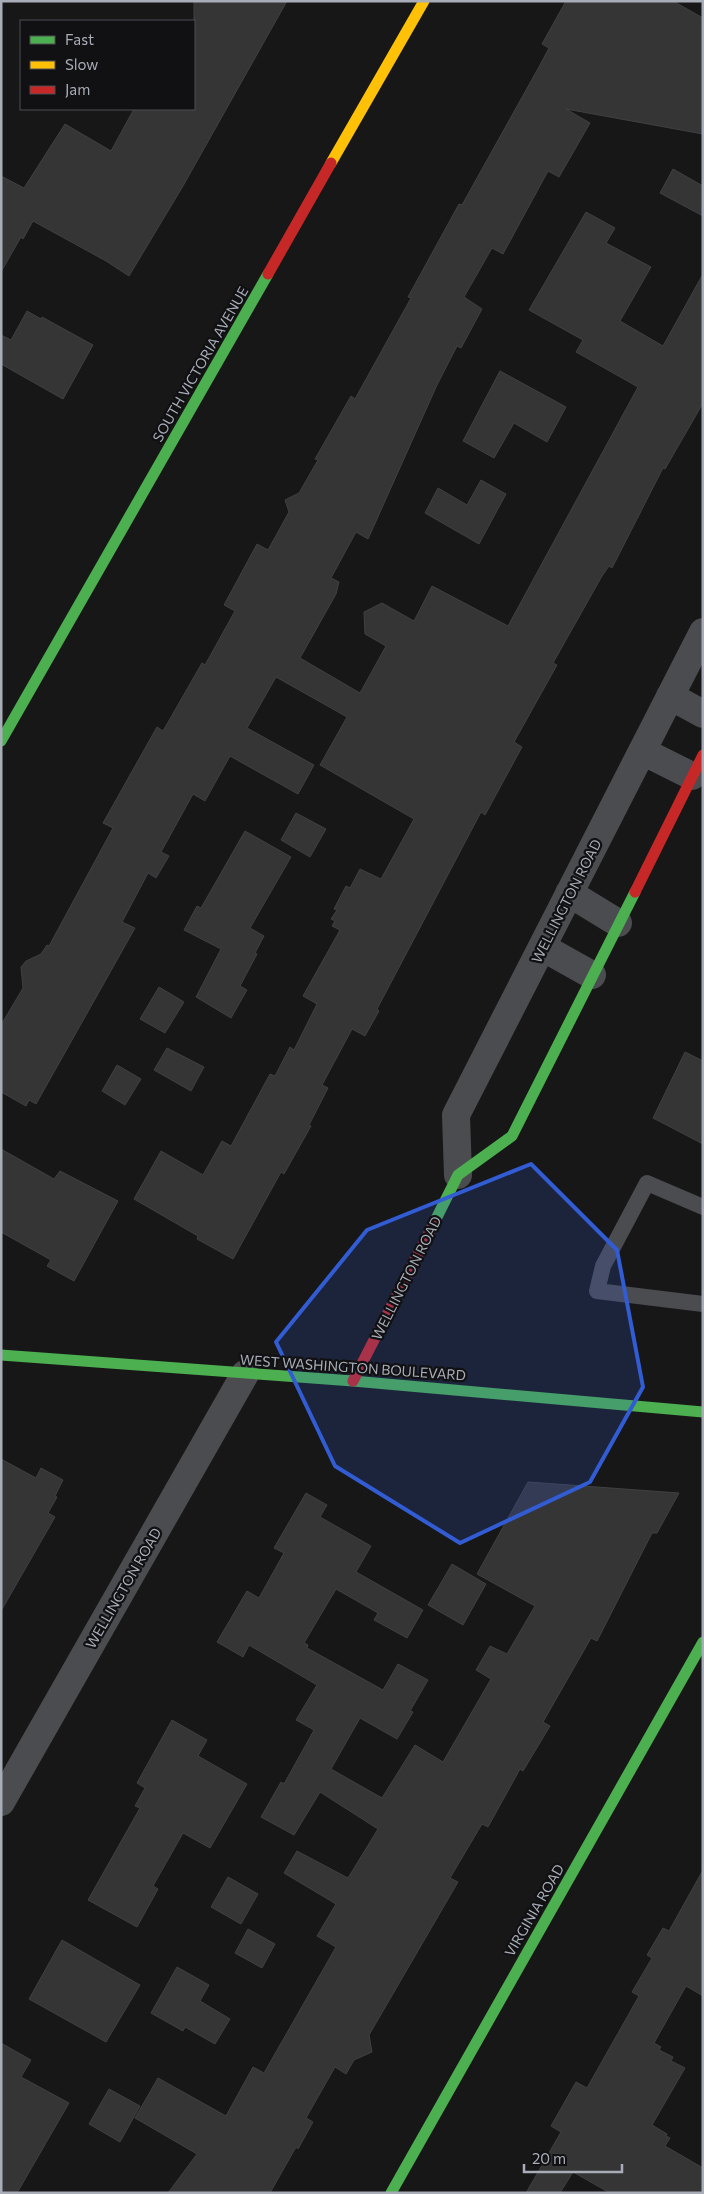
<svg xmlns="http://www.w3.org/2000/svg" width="704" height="2194" viewBox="0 0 704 2194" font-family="Commissioner,sans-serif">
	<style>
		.building { fill: #353536; stroke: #3f4043 }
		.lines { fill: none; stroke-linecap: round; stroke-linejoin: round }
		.lane { stroke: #4b4c50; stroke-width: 16 }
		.street { stroke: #4b4c50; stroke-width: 28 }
		.fast { stroke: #4caf50; stroke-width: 11 }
		.slow { stroke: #ffc107; stroke-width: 11 }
		.jam { stroke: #c62828; stroke-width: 11 }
		.marked { fill: #325cd3; fill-opacity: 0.2; stroke: #325cd3; stroke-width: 4; stroke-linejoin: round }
		.labels { text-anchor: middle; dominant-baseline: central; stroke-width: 4.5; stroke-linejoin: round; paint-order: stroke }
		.street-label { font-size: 14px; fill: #a8adb8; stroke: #111113 }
	</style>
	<rect width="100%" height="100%" fill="#171717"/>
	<path class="building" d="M 194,1 L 287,1 L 183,186 L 129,276 L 106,261 L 33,221 L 23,239 L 21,237 L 1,272 L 1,176 L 24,188 L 65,124 L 111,151 L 134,109 L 194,109 Z
		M 566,1 L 673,1 L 703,18 L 703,134 L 566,109 L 590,123 L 559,177 L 548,171 L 503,254 L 492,248 L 464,297 L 482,309 L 461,348 L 457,346 L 437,385 L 368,539 L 356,532 L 331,578 L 339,582 L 336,594 L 300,658 L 360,693 L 386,646 L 365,634 L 364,612 L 382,603 L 414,621 L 432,586 L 508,626 L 638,387 L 576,352 L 583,340 L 529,310 L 586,212 L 615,228 L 606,243 L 651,267 L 620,321 L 663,346 L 703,274 L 703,403 L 665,469 L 663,468 L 612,568 L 609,566 L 602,576 L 553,663 L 557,665 L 514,742 L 522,747 L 485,815 L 481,812 L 377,1009 L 379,1011 L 365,1036 L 352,1029 L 322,1085 L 328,1088 L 309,1125 L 311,1126 L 284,1174 L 281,1172 L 233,1259 L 197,1239 L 198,1236 L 134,1199 L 161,1151 L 203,1175 L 222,1141 L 231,1146 L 270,1074 L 275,1076 L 290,1047 L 294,1050 L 317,1004 L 303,996 L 340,930 L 332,926 L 335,921 L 331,919 L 337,910 L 334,909 L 346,886 L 350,888 L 360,869 L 381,879 L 414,819 L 320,765 L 347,717 L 276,677 L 247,728 L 314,765 L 298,794 L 230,756 L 205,801 L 193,794 L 161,852 L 169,856 L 156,878 L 148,873 L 122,922 L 135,928 L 36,1104 L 29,1100 L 26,1106 L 1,1092 L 1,1025 L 23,988 L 21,967 L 26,961 L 41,954 L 47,945 L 49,946 L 113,828 L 103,823 L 157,727 L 163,731 L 202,663 L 205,665 L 235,611 L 224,605 L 257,544 L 268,550 L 289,512 L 285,500 L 299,493 L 318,460 L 315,459 L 351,396 L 355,399 L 411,298 L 408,297 L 459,204 L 462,205 L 540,65 L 549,48 L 542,44 Z
		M 673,169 L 703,186 L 703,216 L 660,193 Z
		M 27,311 L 41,319 L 42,317 L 93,345 L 63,399 L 1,364 L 1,335 L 11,340 Z
		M 500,371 L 566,407 L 547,442 L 514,423 L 494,458 L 463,441 Z
		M 481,480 L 506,494 L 479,544 L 425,513 L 438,488 L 467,505 Z
		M 296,813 L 326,829 L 310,857 L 281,840 Z
		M 245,831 L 291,857 L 250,928 L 264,936 L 255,953 L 257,954 L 240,986 L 247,990 L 231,1018 L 196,997 L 221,949 L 184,930 L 197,906 L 201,908 Z
		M 159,987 L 184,1002 L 165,1033 L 140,1019 Z
		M 167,1048 L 204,1067 L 191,1091 L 154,1070 Z
		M 685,1052 L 703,1061 L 703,1144 L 653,1118 Z
		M 117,1065 L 141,1079 L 125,1105 L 102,1091 Z
		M 1,1149 L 54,1179 L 60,1171 L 118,1201 L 74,1281 L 47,1266 L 51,1260 L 1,1232 Z
		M 1,1459 L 36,1478 L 41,1468 L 63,1480 L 55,1496 L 57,1497 L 48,1513 L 55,1517 L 1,1611 Z
		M 528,1482 L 679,1493 L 657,1533 L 652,1533 L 597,1641 L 591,1638 L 543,1722 L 550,1726 L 523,1771 L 520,1769 L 488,1827 L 482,1824 L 450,1878 L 458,1882 L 369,2035 L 372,2052 L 354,2060 L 346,2074 L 335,2067 L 306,2118 L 313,2122 L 298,2149 L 296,2147 L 270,2193 L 168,2193 L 197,2154 L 135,2118 L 158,2078 L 226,2116 L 253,2067 L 264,2073 L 336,1947 L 317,1936 L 336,1904 L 284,1873 L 297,1851 L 348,1878 L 378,1829 L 320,1792 L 294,1835 L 261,1817 L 281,1782 L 284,1784 L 314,1730 L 296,1720 L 317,1685 L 249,1645 L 243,1657 L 217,1642 L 247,1591 L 259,1598 L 284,1553 L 274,1548 L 306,1493 L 327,1505 L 320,1517 L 371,1546 L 356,1572 L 423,1610 L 407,1638 L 374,1620 L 378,1613 L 336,1589 L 304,1643 L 308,1645 L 307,1648 L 383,1690 L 398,1664 L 428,1680 L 410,1711 L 413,1712 L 397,1739 L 360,1718 L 331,1769 L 382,1798 L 415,1745 L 443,1762 L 491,1679 L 476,1670 L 490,1646 L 507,1654 L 535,1606 L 477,1574 Z
		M 452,1564 L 486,1584 L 463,1625 L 428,1605 Z
		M 172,1720 L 207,1740 L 198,1756 L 247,1784 L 210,1848 L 183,1833 L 153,1886 L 158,1889 L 137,1927 L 88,1900 L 140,1808 L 135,1806 L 145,1788 L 137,1783 Z
		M 703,1870 L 703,1996 L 686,1986 L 654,2043 L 661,2047 L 659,2050 L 673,2057 L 671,2061 L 685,2068 L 652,2125 L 667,2134 L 666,2136 L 670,2138 L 665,2146 L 703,2168 L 703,2193 L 610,2193 L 573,2172 L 560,2193 L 526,2193 L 561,2132 L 551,2126 L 576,2082 L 587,2088 L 639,1996 L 632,1992 L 652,1958 L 647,1955 L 663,1928 L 669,1931 Z
		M 228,1877 L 258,1894 L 241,1924 L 211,1907 Z
		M 248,1929 L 275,1944 L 262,1968 L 235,1953 Z
		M 62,1940 L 140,1985 L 106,2042 L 29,1999 Z
		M 177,1967 L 209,1985 L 200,2001 L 230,2019 L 215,2044 L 185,2027 L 183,2031 L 151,2013 Z
		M 1,2043 L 31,2060 L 21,2077 L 69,2103 L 17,2193 L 1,2193 Z
		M 109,2089 L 140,2106 L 120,2142 L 89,2124 Z"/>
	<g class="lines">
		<path class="lane" d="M 703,1207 L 647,1183 L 603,1266 L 597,1291 L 703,1304"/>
		<path class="street" d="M 670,696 L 703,714
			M 642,751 L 692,776
			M 569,893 L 618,923
			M 542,947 L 592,975
			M 458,1175 L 456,1115 L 703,632
			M 1,1802 L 245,1374"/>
		<path class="fast" d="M 1,741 L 268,274
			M 433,1225 L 458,1175 L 512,1136 L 635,892
			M 1,1355 L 353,1381 L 703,1412
			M 391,2193 L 703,1642"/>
		<path class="slow" d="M 331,163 L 424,1"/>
		<path class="jam" d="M 268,274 L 331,163
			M 635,892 L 703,755
			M 353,1381 L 433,1225"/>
	</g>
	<path class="marked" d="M 531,1164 L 617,1250 L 643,1387 L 590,1482 L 460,1543 L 335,1466 L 276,1342 L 367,1230 Z"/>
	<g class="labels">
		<g class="street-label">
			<text transform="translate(200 364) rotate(-60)">SOUTH VICTORIA AVENUE</text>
			<text transform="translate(566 901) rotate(-63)">WELLINGTON ROAD</text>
			<text transform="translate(406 1278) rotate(-63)">WELLINGTON ROAD</text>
			<text transform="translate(353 1367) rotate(4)">WEST WASHINGTON BOULEVARD</text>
			<text transform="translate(123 1588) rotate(-60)">WELLINGTON ROAD</text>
			<text transform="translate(534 1910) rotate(-60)">VIRGINIA ROAD</text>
		</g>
	</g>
	<rect width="704" height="2194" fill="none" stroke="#a8adb8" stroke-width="5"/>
	<rect x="20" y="20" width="175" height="90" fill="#111113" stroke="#4d4f55"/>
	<rect x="30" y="36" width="25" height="8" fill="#4caf50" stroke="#4d4f55"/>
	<text x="65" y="45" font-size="15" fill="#a8adb8">Fast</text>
	<rect x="30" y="61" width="25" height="8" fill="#ffc107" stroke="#4d4f55"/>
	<text x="65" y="70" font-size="15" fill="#a8adb8">Slow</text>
	<rect x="30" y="86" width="25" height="8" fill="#c62828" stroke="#4d4f55"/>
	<text x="65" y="95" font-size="15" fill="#a8adb8">Jam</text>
	<path d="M524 2164v8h98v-8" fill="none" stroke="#a8adb8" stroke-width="2.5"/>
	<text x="532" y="2164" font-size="15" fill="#a8adb8" stroke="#111113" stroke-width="4" paint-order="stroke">20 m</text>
</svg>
